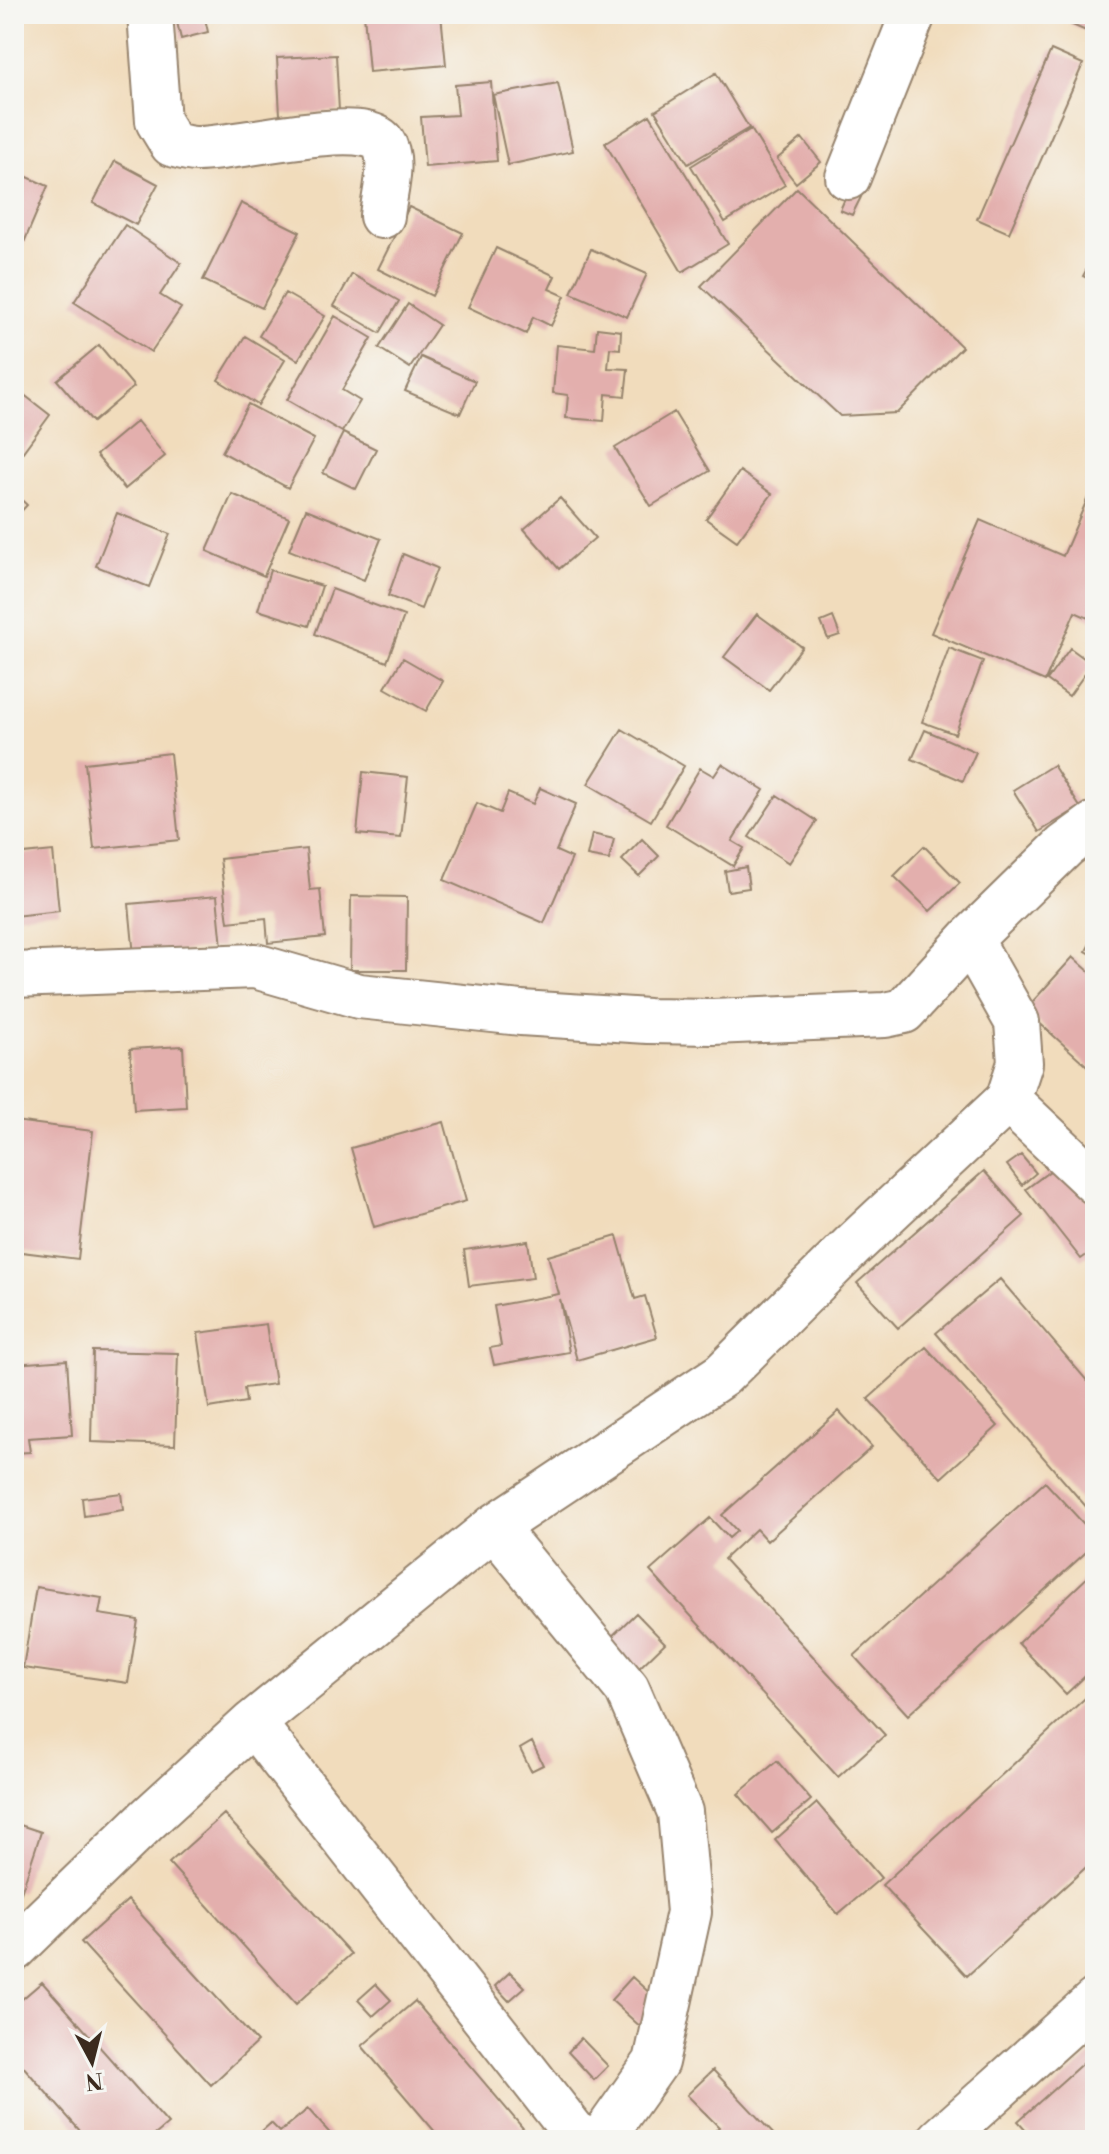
<svg xmlns="http://www.w3.org/2000/svg" width="1109" height="2154" viewBox="0 0 1109 2154" font-family="'Libre Bodoni',serif">
	<style>
		.building { fill: #e3afad }
		.lines { fill: none; stroke-linecap: round; stroke-linejoin: round }
		.street-casing { stroke: #96836d; stroke-width: 48 }
		.street { stroke: #fff; stroke-width: 44 }
	</style>
	<rect width="100%" height="100%" fill="#f6f6f2"/>
	<filter id="ink" filterUnits="userSpaceOnUse"><feTurbulence type="fractalNoise" baseFrequency=".0125" numOctaves="2"/><feDisplacementMap in="SourceGraphic" scale="16" xChannelSelector="R" yChannelSelector="G"/><feConvolveMatrix kernelMatrix="1 2 1 2 8 2 1 2 1" color-interpolation-filters="sRGB"/></filter>
	<filter id="wash" filterUnits="userSpaceOnUse"><feTurbulence type="fractalNoise" baseFrequency=".006" numOctaves="4" result="noise"/><feDisplacementMap in="SourceGraphic" scale="32" xChannelSelector="R" yChannelSelector="G"/><feGaussianBlur stdDeviation="1.8" result="paint"/><feColorMatrix in="noise" values="0 0 0 0 0 0 0 0 0 0 0 0 0 0 0 0 0 1.4 0 .05"/><feComposite in="paint" operator="in"/></filter>
	<g filter="url(#wash)">
		<rect width="100%" height="100%" fill="#f1dcbc"/>
		<g id="blocks">
			<path class="building" d="M 175,14 L 204,14 L 208,32 L 181,39 Z
				M 259,14 L 285,14 L 286,22 L 260,23 Z
				M 364,14 L 441,14 L 446,65 L 369,72 Z
				M 1075,14 L 1095,14 L 1095,35 L 1070,24 Z
				M 1051,50 L 1083,64 L 1009,233 L 977,219 Z
				M 336,55 L 339,111 L 280,115 L 277,58 Z
				M 716,73 L 749,128 L 688,164 L 655,111 Z
				M 491,82 L 497,161 L 425,167 L 421,117 L 458,115 L 455,85 Z
				M 558,83 L 573,151 L 508,165 L 493,95 Z
				M 650,115 L 728,244 L 682,272 L 605,143 Z
				M 751,129 L 785,185 L 725,222 L 691,166 Z
				M 802,138 L 821,162 L 796,183 L 777,159 Z
				M 115,161 L 158,184 L 136,225 L 93,203 Z
				M 14,171 L 48,186 L 14,266 Z
				M 797,188 L 962,347 L 897,413 L 840,416 L 701,286 Z
				M 848,192 L 861,197 L 852,215 L 840,210 Z
				M 241,203 L 300,232 L 262,308 L 203,280 Z
				M 409,207 L 463,233 L 432,296 L 378,269 Z
				M 125,225 L 181,263 L 160,295 L 181,308 L 151,352 L 74,302 Z
				M 496,248 L 555,276 L 549,289 L 565,296 L 551,326 L 533,317 L 526,334 L 468,307 Z
				M 591,249 L 647,274 L 627,317 L 571,293 Z
				M 1095,254 L 1095,282 L 1083,276 Z
				M 352,274 L 399,301 L 380,333 L 334,306 Z
				M 285,293 L 325,316 L 298,360 L 259,336 Z
				M 408,304 L 439,325 L 410,368 L 379,348 Z
				M 335,316 L 372,338 L 342,390 L 360,401 L 342,432 L 287,400 Z
				M 597,328 L 621,331 L 620,349 L 610,348 L 608,368 L 628,369 L 625,396 L 606,394 L 604,421 L 566,418 L 568,395 L 553,393 L 557,345 L 595,349 Z
				M 245,336 L 285,360 L 258,405 L 218,380 Z
				M 99,345 L 134,387 L 93,422 L 57,380 Z
				M 421,357 L 475,381 L 460,414 L 405,391 Z
				M 14,387 L 50,415 L 22,453 L 14,447 Z
				M 248,404 L 314,439 L 288,488 L 222,452 Z
				M 674,412 L 710,471 L 651,506 L 615,448 Z
				M 137,421 L 165,456 L 125,489 L 96,455 Z
				M 343,433 L 376,449 L 356,489 L 323,473 Z
				M 740,471 L 772,494 L 737,541 L 706,519 Z
				M 1095,481 L 1095,621 L 1075,612 L 1045,681 L 931,633 L 980,520 L 1063,556 Z
				M 14,493 L 27,505 L 14,519 Z
				M 232,494 L 289,518 L 264,576 L 207,551 Z
				M 560,498 L 595,538 L 559,569 L 524,529 Z
				M 306,509 L 381,539 L 364,580 L 289,550 Z
				M 117,513 L 170,534 L 149,587 L 96,566 Z
				M 403,554 L 437,568 L 421,609 L 388,596 Z
				M 270,570 L 322,586 L 309,626 L 258,610 Z
				M 332,589 L 404,616 L 387,662 L 315,634 Z
				M 757,614 L 802,647 L 769,690 L 724,657 Z
				M 833,617 L 840,635 L 828,639 L 821,622 Z
				M 949,648 L 983,661 L 955,734 L 922,722 Z
				M 1070,648 L 1092,664 L 1069,696 L 1047,680 Z
				M 403,658 L 443,681 L 426,711 L 385,688 Z
				M 622,729 L 684,766 L 651,821 L 588,784 Z
				M 925,730 L 976,752 L 963,781 L 912,759 Z
				M 170,753 L 179,840 L 94,849 L 85,763 Z
				M 722,764 L 764,790 L 732,841 L 744,848 L 733,866 L 666,825 L 700,768 L 714,776 Z
				M 1053,765 L 1080,807 L 1039,832 L 1013,790 Z
				M 363,772 L 408,777 L 401,838 L 357,834 Z
				M 540,788 L 576,804 L 556,851 L 572,858 L 544,923 L 444,880 L 477,803 L 500,813 L 508,793 L 533,804 Z
				M 777,795 L 817,821 L 789,863 L 749,837 Z
				M 592,834 L 614,839 L 609,860 L 587,856 Z
				M 642,839 L 659,856 L 639,876 L 622,860 Z
				M 924,846 L 960,883 L 930,911 L 894,876 Z
				M 306,849 L 310,890 L 320,889 L 325,937 L 268,943 L 266,918 L 228,922 L 220,859 Z
				M 53,851 L 59,911 L 14,916 L 14,855 Z
				M 746,867 L 749,888 L 728,891 L 725,871 Z
				M 217,896 L 222,947 L 134,956 L 129,904 Z
				M 351,896 L 407,897 L 406,970 L 350,970 Z
				M 1095,934 L 1095,956 L 1086,951 Z
				M 1073,957 L 1091,973 L 1095,969 L 1095,1073 L 1025,1010 Z
				M 183,1046 L 186,1107 L 134,1110 L 130,1049 Z
				M 14,1121 L 93,1131 L 78,1259 L 14,1251 Z
				M 444,1122 L 466,1201 L 374,1227 L 351,1148 Z
				M 1021,1155 L 1036,1173 L 1022,1185 L 1007,1165 Z
				M 1062,1162 L 1095,1204 L 1095,1249 L 1081,1259 L 1026,1189 Z
				M 984,1171 L 1024,1216 L 898,1328 L 857,1283 Z
				M 617,1236 L 635,1299 L 645,1296 L 657,1337 L 577,1360 L 560,1299 L 569,1352 L 494,1365 L 490,1348 L 501,1346 L 494,1306 L 559,1294 L 548,1256 Z
				M 528,1241 L 533,1278 L 469,1286 L 464,1250 Z
				M 1000,1279 L 1095,1390 L 1095,1517 L 936,1333 Z
				M 266,1324 L 275,1384 L 244,1388 L 246,1402 L 209,1408 L 198,1333 Z
				M 926,1347 L 998,1426 L 941,1478 L 868,1399 Z
				M 93,1351 L 178,1353 L 175,1445 L 91,1442 Z
				M 67,1360 L 72,1435 L 28,1438 L 30,1452 L 14,1453 L 14,1364 Z
				M 839,1411 L 872,1447 L 767,1541 L 756,1529 L 724,1559 L 885,1735 L 838,1777 L 650,1571 L 710,1518 L 729,1538 L 737,1531 L 722,1515 Z
				M 1045,1482 L 1095,1536 L 1095,1544 L 908,1715 L 854,1656 Z
				M 121,1493 L 123,1510 L 84,1516 L 82,1498 Z
				M 1095,1570 L 1095,1667 L 1066,1694 L 1018,1643 Z
				M 36,1587 L 102,1598 L 99,1614 L 138,1620 L 128,1683 L 23,1668 Z
				M 636,1613 L 665,1643 L 633,1674 L 604,1644 Z
				M 1095,1689 L 1095,1859 L 967,1976 L 882,1885 Z
				M 532,1742 L 543,1765 L 531,1771 L 520,1749 Z
				M 777,1761 L 811,1800 L 772,1833 L 738,1794 Z
				M 817,1803 L 881,1878 L 838,1914 L 775,1840 Z
				M 224,1814 L 351,1954 L 296,2004 L 169,1863 Z
				M 14,1823 L 41,1832 L 21,1893 L 14,1890 Z
				M 128,1900 L 257,2042 L 211,2085 L 81,1942 Z
				M 510,1972 L 525,1987 L 509,2001 L 495,1986 Z
				M 632,1977 L 664,2006 L 643,2029 L 611,2000 Z
				M 42,1982 L 168,2124 L 149,2140 L 88,2140 L 14,2056 L 14,2006 Z
				M 376,1984 L 391,2000 L 373,2016 L 358,2000 Z
				M 415,2001 L 533,2140 L 442,2140 L 362,2046 Z
				M 581,2038 L 608,2066 L 594,2080 L 568,2052 Z
				M 1095,2052 L 1095,2126 L 1080,2140 L 1035,2140 L 1018,2121 Z
				M 713,2070 L 779,2140 L 706,2140 L 719,2127 L 687,2095 Z
				M 308,2109 L 336,2140 L 252,2140 L 271,2123 L 280,2132 Z"/>
		</g>
	</g>
	<g filter="url(#ink)">
		<use href="#blocks" fill-opacity="0" stroke="#96836d" stroke-width="2"/>
		<g class="lines">
			<g class="street-casing">
				<path id="street" d="M 150,14 L 158,121 L 172,144 C 179,146 188,149 196,149 C 230,151 365,115 383,143 C 395,161 384,195 382,216
					M 848,177 L 913,14
					M 14,975 L 255,966 L 359,996 L 521,1013 L 648,1021 L 713,1022 L 885,1015 L 904,1011 L 970,939 L 1065,846 L 1095,824
					M 1008,1100 L 1095,1182
					M 494,1527 L 627,1689 L 680,1812 L 689,1912 L 656,2062 L 601,2140
					M 253,1723 L 580,2140
					M 14,1949 L 148,1819 L 253,1723 L 494,1527 L 722,1375 L 853,1245 L 1008,1100 L 1020,1063 L 1017,1022 L 970,939
					M 940,2140 L 1095,2001"/>
			</g>
			<use href="#street" class="street"/>
		</g>
	</g>
	<rect width="1109" height="2154" fill="none" stroke="#f6f6f2" stroke-width="48"/>
	<g transform="translate(92 2062) rotate(173)" stroke="#f6f6f2" stroke-width="6" paint-order="stroke">
	<path d="M0-6L14 30L0 20L-14 30Z" fill="#3b2a1e"/>
	<text y="-12" font-size="22" font-weight="bold" text-anchor="middle" fill="#3b2a1e">N</text>
	</g>
</svg>
